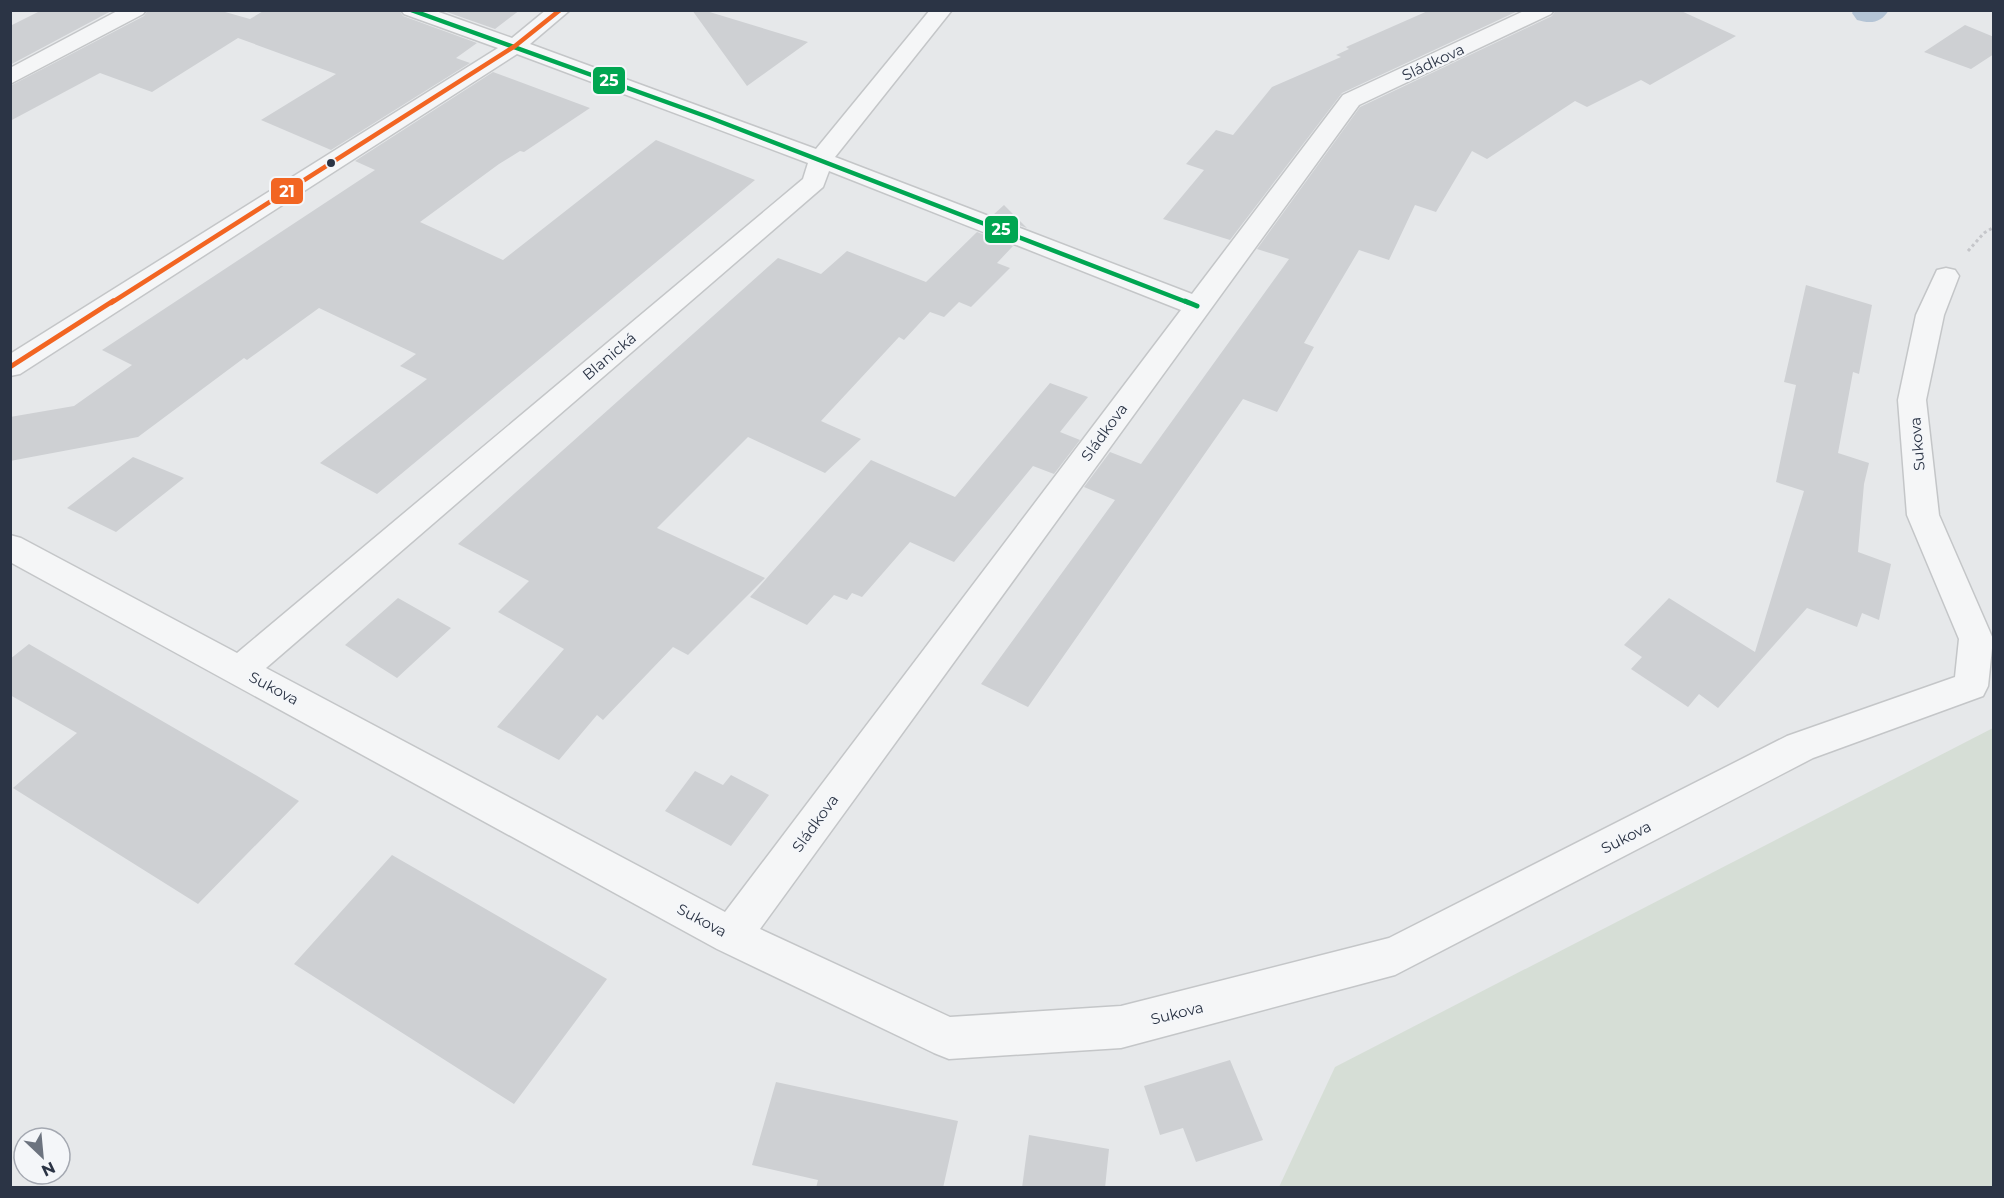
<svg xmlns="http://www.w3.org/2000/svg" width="2004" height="1198" viewBox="0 0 2004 1198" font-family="Montserrat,sans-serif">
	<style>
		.green { fill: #d6ded6 }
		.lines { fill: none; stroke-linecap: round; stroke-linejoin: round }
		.canal { fill: #b4c4d5; fill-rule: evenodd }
		.building { fill: #ced0d3 }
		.street-casing { stroke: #c4c6c8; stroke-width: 3 }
		.path { stroke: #c5c6ca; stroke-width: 3; stroke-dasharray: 3 3; stroke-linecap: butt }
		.street { fill: #f5f6f7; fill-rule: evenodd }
		.bus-1-far1-casing { stroke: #f4f6f9; stroke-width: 8 }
		.bus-1-casing { stroke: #f4f6f9; stroke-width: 10 }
		.bus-2-far1-casing { stroke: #f4f6f9; stroke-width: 8 }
		.bus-2-casing { stroke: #f4f6f9; stroke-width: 10 }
		.bus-1-far1 { stroke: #00a651; stroke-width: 4.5 }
		.bus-1 { stroke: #00a651; stroke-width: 5 }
		.bus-2-far1 { stroke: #f26522; stroke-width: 4.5 }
		.bus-2 { stroke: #f26522; stroke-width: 5 }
		.bus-dot { fill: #2b3445; stroke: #f4f6f9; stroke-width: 2 }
		.labels { text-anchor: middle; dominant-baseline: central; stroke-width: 4.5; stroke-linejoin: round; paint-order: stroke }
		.street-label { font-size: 15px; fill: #2b3445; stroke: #f4f6f9 }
		.line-badge { stroke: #f4f6f9; stroke-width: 2 }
		.badge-label { font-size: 16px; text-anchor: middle; font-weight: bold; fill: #fff }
	</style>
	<rect width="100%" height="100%" fill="#e6e8ea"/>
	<path class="green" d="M 1993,728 L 1993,1187 L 1279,1187 L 1335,1067 Z"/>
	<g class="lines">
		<path class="canal" d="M 1854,10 L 1889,10 C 1881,23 1871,24 1857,20 L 1852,13 Z"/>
	</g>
	<path class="building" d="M 42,10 L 113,10 L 10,65 L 10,26 Z
		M 148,10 L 218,10 L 250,19 L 265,10 L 399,10 L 403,16 L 477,43 L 456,58 L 470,63 L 331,150 L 261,120 L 336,74 L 238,38 L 152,92 L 100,73 L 10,121 L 10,86 L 144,16 Z
		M 441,10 L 520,10 L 495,29 Z
		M 692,10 L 703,10 L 808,42 L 747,86 Z
		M 1430,10 L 1520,10 L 1342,93 L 1230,240 L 1163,219 L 1204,170 L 1186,164 L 1216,130 L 1233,135 L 1272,87 L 1341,57 L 1336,55 L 1349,49 L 1346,47 Z
		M 1556,10 L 1679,10 L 1736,36 L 1650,85 L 1641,80 L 1587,107 L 1575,101 L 1487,159 L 1472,151 L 1436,212 L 1415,205 L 1389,260 L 1359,250 L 1304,343 L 1314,347 L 1277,412 L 1243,399 L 1028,707 L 981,684 L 1115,500 L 1084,487 L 1110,452 L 1141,464 L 1289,259 L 1257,249 L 1360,107 L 1552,16 Z
		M 1965,25 L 1994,37 L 1994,54 L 1971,69 L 1924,52 Z
		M 493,72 L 590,108 L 524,152 L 520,151 L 499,164 L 420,222 L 503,260 L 656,140 L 755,180 L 377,494 L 320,463 L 427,379 L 400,366 L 416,354 L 319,308 L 247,360 L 244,358 L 138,437 L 10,461 L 10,417 L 74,406 L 132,365 L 102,350 L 375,170 L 355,161 Z
		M 1004,205 L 1027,228 L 993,215 Z
		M 977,232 L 1013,246 L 997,263 L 1010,268 L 971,307 L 959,302 L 944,317 L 930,312 L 904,340 L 899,337 L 821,421 L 861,439 L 825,473 L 748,437 L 657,528 L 765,578 L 688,655 L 673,647 L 603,720 L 597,715 L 559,760 L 497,727 L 564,649 L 498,612 L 529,581 L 458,544 L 778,258 L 821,274 L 847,251 L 926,282 Z
		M 1806,285 L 1872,305 L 1859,374 L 1853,372 L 1838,453 L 1869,463 L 1864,484 L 1858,552 L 1891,564 L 1879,620 L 1862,613 L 1857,627 L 1807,608 L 1718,708 L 1699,694 L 1688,707 L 1631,669 L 1642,657 L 1624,645 L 1669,598 L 1755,652 L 1804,491 L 1776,482 L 1796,385 L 1784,382 Z
		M 1050,383 L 1088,397 L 1060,432 L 1080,440 L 1054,474 L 1033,466 L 954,562 L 910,542 L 862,597 L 852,593 L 847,600 L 834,595 L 807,625 L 750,597 L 871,460 L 955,497 Z
		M 133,457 L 184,478 L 116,532 L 67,508 Z
		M 398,598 L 451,628 L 397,678 L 345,645 Z
		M 29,644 L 259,777 L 299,801 L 198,904 L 13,788 L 77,733 L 10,695 L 10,659 Z
		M 695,771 L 723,785 L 731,775 L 769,795 L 731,846 L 665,811 Z
		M 392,855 L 607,979 L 514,1104 L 294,964 Z
		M 1230,1060 L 1263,1140 L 1196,1162 L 1183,1128 L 1160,1135 L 1144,1086 Z
		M 776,1082 L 958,1121 L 943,1188 L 816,1188 L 818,1180 L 752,1165 Z
		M 1029,1135 L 1109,1149 L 1105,1188 L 1022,1188 Z"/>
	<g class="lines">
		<g class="street-casing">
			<path id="street" d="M 119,10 L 146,10 L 143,14 L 10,84 L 10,68 Z
				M 401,10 L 433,10 L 512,38 L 546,10 L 570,10 L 530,44 L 816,149 L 930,10 L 952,10 L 835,157 L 1192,294 L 1343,95 L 1526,10 L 1554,10 L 1551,14 L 1359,105 L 760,929 L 950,1017 L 1121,1006 L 1389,938 L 1787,736 L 1955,677 L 1959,639 L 1907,515 L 1898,400 L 1916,315 L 1937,270 L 1946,268 L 1955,270 L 1959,276 L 1944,315 L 1926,400 L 1939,515 L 1993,639 L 1988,686 L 1983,696 L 1813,758 L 1395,975 L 1121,1048 L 949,1059 L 934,1053 L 717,949 L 10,562 L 10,535 L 21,538 L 237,653 L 803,179 L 808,163 L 517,54 L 20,374 L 10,376 L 10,354 L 498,48 L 404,14 ZM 829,171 L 1181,310 L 725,912 L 266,668 L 823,187 Z"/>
		</g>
		<path class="path" d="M 1968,251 L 1984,233 L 1994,227"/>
		<use href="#street" class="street"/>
		<g class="bus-1-far1-casing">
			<path id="bus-1-far1" d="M 411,10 L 708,117 L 1189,303"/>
		</g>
		<g class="bus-1-casing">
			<path id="bus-1" d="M 1185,301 L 1197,306"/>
		</g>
		<g class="bus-2-far1-casing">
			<path id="bus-2-far1" d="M 111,303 L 515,46 L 560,10"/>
		</g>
		<g class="bus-2-casing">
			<path id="bus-2" d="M 10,367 L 113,301"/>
		</g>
		<use href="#bus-1-far1" class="bus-1-far1"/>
		<use href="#bus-1" class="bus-1"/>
		<use href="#bus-2-far1" class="bus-2-far1"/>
		<use href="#bus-2" class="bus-2"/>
	</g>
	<circle class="bus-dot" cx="331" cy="163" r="5"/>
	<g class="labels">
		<g class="street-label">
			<text transform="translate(1433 62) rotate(-25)">Sládkova</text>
			<text transform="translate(609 356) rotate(-40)">Blanická</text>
			<text transform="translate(1104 432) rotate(-54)">Sládkova</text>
			<text transform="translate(1917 444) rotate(-95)">Sukova</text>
			<text transform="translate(274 688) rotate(28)">Sukova</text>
			<text transform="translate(815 823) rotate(-54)">Sládkova</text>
			<text transform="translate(1626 837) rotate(-27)">Sukova</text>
			<text transform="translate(702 920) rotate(28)">Sukova</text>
			<text transform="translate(1177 1013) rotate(-14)">Sukova</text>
		</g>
	</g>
	<g class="line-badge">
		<rect x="592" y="66" width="34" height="29" rx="6" fill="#00a651"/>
		<rect x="270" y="177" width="34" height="28" rx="6" fill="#f26522"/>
		<rect x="984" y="215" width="35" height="29" rx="6" fill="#00a651"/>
	</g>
	<g class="badge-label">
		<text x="609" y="86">25</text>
		<text x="287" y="197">21</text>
		<text x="1001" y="235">25</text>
	</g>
	<rect width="2004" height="1198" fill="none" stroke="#2b3445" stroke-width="24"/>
	<g transform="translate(42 1156) rotate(154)"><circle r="28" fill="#f4f6f9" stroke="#a4a8b1" stroke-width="1.5"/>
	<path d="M0-4.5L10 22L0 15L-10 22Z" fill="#6c737f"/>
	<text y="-9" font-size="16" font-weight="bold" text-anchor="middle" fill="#2b3445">N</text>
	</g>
</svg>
